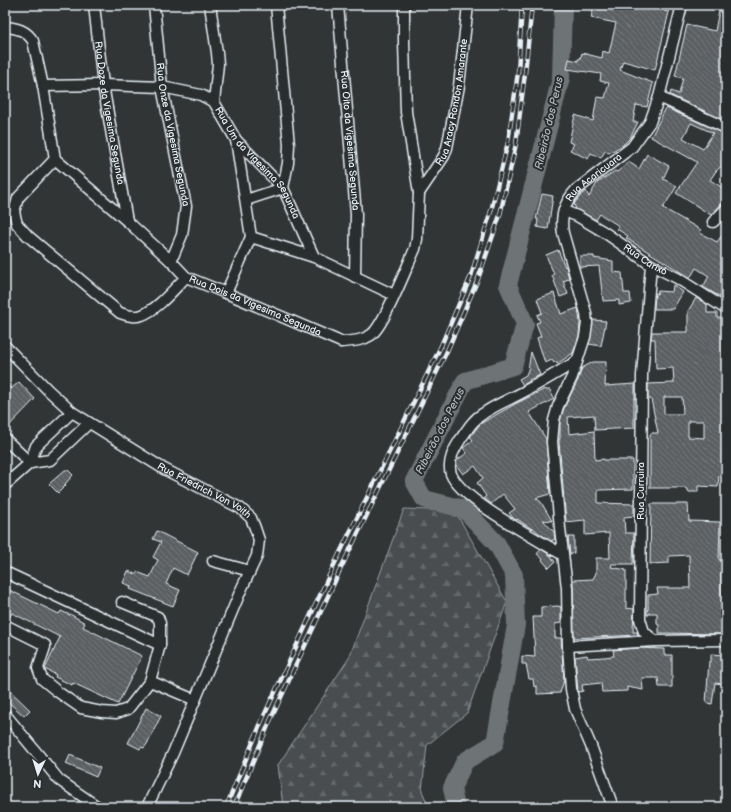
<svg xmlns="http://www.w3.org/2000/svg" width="731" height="812" viewBox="0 0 731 812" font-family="'Balsamiq Sans',sans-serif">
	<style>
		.forest { fill: url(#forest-firs); stroke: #989fa4 }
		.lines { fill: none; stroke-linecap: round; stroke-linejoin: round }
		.river { stroke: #6e7376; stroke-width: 18 }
		.building { fill: url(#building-back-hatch); stroke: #e8f1f8; fill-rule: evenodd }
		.minor-casing { stroke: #e8f1f8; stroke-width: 13 }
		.minor { stroke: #2a2d2e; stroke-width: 10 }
		.rail-casing { stroke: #e8f1f8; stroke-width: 4.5 }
		.rail { stroke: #2a2d2e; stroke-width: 3; stroke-dasharray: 9; stroke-linecap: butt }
		.labels { text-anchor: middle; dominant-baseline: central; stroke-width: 4; stroke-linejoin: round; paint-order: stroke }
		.street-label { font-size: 10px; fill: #e8f1f8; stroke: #2a2d2e }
		.water-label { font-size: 11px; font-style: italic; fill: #b1b8be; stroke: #2a2d2e }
	</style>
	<defs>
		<pattern id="forest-firs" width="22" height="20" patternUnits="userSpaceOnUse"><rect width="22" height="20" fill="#494d4f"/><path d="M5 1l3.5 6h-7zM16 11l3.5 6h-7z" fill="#636769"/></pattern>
		<pattern id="building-back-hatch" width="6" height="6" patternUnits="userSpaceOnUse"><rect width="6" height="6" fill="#5c6063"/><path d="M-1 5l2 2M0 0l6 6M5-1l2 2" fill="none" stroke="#73777a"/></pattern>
	</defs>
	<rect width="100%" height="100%" fill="#323536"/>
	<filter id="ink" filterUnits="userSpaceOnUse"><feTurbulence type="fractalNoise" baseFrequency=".025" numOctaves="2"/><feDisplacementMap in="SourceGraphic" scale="8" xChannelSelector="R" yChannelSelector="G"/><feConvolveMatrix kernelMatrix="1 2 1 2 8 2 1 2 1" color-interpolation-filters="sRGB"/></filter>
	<g filter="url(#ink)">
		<path class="forest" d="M 404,509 L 455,511 L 507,602 L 467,713 L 427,745 L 422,791 L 429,807 L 283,807 L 278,765 L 349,658 Z"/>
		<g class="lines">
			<path class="river" d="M 456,807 L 452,788 L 465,761 L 495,743 L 516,625 L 514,575 L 497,544 L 464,509 L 424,499 L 414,481 L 465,381 L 513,366 L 525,324 L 508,285 L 561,78 L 563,5"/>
		</g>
		<path class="building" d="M 594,5 L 665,5 L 664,11 L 669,12 L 655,70 L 623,61 L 620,70 L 653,83 L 647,107 L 636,105 L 633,122 L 638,122 L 630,138 L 623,145 L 609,153 L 605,151 L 601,158 L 591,153 L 588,159 L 570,150 L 574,144 L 569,142 L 575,115 L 593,121 L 597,97 L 605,98 L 609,83 L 600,81 L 601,74 L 567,69 L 569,59 L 578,61 L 578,59 L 580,59 L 582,53 L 602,58 L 603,51 L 609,53 L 616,23 L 591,18 Z
			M 720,5 L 726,5 L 726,121 L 670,95 L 671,91 L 679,94 L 683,78 L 675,76 L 687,25 L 715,31 Z
			M 666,108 L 726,134 L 726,162 L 716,171 L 710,180 L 726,190 L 726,199 L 711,215 L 676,193 L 697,162 L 651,137 ZM 691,123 L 713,133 L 703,149 L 683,138 Z
			M 647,154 L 669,166 L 663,179 L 677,186 L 663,208 L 701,230 L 700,233 L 717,242 L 726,230 L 726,300 L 703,287 L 709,276 L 696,268 L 690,278 L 626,238 L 628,236 L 617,229 L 619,226 L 600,214 L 596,220 L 576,209 L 574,204 L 581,195 L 586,191 L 589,197 L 597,183 L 615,171 L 617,172 L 629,162 L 639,169 Z
			M 542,194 L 553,196 L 548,229 L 537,227 L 538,219 L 536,219 Z
			M 558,250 L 565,267 L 566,266 L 569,279 L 563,281 L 568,294 L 560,297 L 552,275 L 554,274 L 546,255 Z
			M 580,256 L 594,256 L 594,258 L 613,261 L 613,272 L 622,273 L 624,293 L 630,293 L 631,303 L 619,305 L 619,300 L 603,301 L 599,266 L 580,267 Z
			M 673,285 L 683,292 L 673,309 L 654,309 L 655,293 L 657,294 L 658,291 L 672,292 Z
			M 554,293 L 561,314 L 578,308 L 580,323 L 579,336 L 573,353 L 557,364 L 556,361 L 554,363 L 552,360 L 545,363 L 537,338 L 541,336 L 536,323 L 540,322 L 537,315 L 542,313 L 537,299 Z
			M 696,298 L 707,304 L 707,313 L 717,313 L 717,318 L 726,318 L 726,475 L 719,475 L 718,487 L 698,486 L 698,492 L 688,492 L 688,489 L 684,488 L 650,488 L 650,436 L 651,433 L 658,433 L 651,399 L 648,399 L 648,384 L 674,383 L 673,368 L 656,369 L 655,339 L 651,339 L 652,332 L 688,332 L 688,311 ZM 664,397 L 682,397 L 683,414 L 664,414 ZM 688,421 L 704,421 L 704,438 L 688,437 Z
			M 593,320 L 606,321 L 601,346 L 589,344 Z
			M 531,352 L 540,375 L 529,380 L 530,381 L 523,385 L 519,379 L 526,375 L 528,370 Z
			M 593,362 L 606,362 L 605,386 L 635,384 L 635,399 L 634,399 L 634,428 L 595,430 L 594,415 L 568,417 L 569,434 L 594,431 L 595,460 L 604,459 L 604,460 L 633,460 L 633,489 L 598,490 L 598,503 L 634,504 L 634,516 L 624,517 L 625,533 L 634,533 L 633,564 L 612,564 L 611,567 L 626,570 L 626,608 L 634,609 L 633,632 L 637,632 L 638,635 L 574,638 L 573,580 L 593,579 L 596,573 L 596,558 L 610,558 L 609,533 L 585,535 L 585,520 L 566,522 L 559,442 L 559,439 L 560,439 L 560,421 L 564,408 L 578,380 L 582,368 Z
			M 19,382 L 35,399 L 5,430 L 5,383 L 11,389 Z
			M 545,389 L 546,390 L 550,390 L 554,399 L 529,412 L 546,439 L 550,494 L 536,498 L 541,502 L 552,521 L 543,520 L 554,532 L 555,539 L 551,541 L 540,534 L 533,528 L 532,529 L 517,519 L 516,520 L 514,519 L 509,513 L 515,509 L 503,494 L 491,504 L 484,498 L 486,496 L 477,483 L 483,478 L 475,466 L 463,474 L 456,465 L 457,460 L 467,453 L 463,448 L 473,440 L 470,437 L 480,424 L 515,404 Z
			M 65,470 L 68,470 L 73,475 L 65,484 L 66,485 L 58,493 L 49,484 Z
			M 651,504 L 688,504 L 689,521 L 720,522 L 719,560 L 724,560 L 723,571 L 721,571 L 721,594 L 726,594 L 726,634 L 659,633 L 659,625 L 657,624 L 657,613 L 649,613 L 649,615 L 647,615 L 647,610 L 648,610 L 648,595 L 658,594 L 657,588 L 690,588 L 689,555 L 669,556 L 669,563 L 650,564 Z
			M 157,531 L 198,552 L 187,575 L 173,568 L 166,584 L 180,590 L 173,606 L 130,589 L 131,586 L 123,583 L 128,571 L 136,574 L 137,572 L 150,577 L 158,560 L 153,557 L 161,542 L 153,539 Z
			M 568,537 L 574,537 L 574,553 L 570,554 Z
			M 541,549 L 550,555 L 555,562 L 549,568 L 542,560 L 543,559 L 537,554 Z
			M 5,588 L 59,614 L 61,611 L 70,615 L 70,614 L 85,623 L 83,627 L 142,656 L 118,704 L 73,683 L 72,685 L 55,677 L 56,675 L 45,669 L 60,637 L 12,613 L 8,619 L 5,619 Z
			M 558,606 L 561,607 L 561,623 L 555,624 L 555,638 L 561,638 L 564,680 L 560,693 L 537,694 L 537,686 L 534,687 L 533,679 L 529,679 L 526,664 L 522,664 L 522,656 L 535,657 L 533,617 L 541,617 L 541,607 Z
			M 639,648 L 664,649 L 664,655 L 672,655 L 672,687 L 659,687 L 658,678 L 642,678 L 643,690 L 627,687 L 627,691 L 602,692 L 601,683 L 582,685 L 583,691 L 578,692 L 575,657 L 587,655 L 588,658 L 604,657 L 614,656 L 613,650 Z
			M 711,654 L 724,655 L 723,684 L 715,683 L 712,704 L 706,703 L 709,661 L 711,661 Z
			M 5,686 L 30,710 L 24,716 L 5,699 Z
			M 146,708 L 161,716 L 147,744 L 144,748 L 141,747 L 140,749 L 128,743 Z
			M 70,755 L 100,768 L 96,777 L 66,764 Z"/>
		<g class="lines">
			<g class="minor-casing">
				<g id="minor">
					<path id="s1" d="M 94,5 L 103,85 L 127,221"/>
					<path id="s2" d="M 154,5 L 162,87 L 186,206 L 182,235 L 171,261"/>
					<path d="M 210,5 L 217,53 L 218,64 L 214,102"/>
					<path id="s3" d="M 338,5 L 356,214 L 355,277"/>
					<path id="s4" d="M 5,27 C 17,28 26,30 33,41 L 43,86 L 55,159 L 127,221 L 171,261 L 186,277 L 226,293 L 341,342 C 352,341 362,341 371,335 C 384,326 407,266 415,249 L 417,239 L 419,193 L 406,112 L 404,42 L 404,5"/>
					<path id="s5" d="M 43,86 L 103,85 L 162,87 L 201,95 L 214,102 L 236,140 L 283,188 L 314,257"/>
					<path d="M 659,97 L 726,128"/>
					<path d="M 55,159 L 18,198 L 14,212 L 17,224 L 28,236 L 120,313 C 127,315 135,318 142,315 C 158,309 174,289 186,277"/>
					<path id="s6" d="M 419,193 L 444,156 L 447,148 L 459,86 L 468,5"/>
					<path d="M 246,200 L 283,188 L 288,163 L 289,145 L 276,5"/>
					<path id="s7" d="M 564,211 L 577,216 L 604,232 L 651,265 L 677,278 L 726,309"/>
					<path d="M 713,222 L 726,209"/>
					<path d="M 251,237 L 314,257 L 394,295"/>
					<path d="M 651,265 L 642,375 L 640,619 L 644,632 L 655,641 L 726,640"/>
					<path d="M 226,293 L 251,237 L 236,140"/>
					<path id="s8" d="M 5,346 L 48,390 L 72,412 L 164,469 L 240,508 L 251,518 L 255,528 L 259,540 L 257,556 L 241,590 L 173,753 L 147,807"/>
					<path d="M 5,439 L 30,463"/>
					<path d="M 30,463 L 50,460 L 89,423"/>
					<path d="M 5,485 L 30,463 L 36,446 L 72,412"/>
					<path d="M 563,555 C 537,539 461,500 451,474 C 447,462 454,449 460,440 C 467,430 473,419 484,413 C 497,404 513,398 527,390 C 544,381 560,371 577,361"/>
					<path d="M 213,561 L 250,571"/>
					<path d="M 5,572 L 160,645"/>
					<path d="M 5,625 L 45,645 L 45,647 L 38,668 L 42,679 L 58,692 L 81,708 L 102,712 L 116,713 L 128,709 L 150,681 L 160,645 L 160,623 L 158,617 L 122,602"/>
					<path d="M 568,646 L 655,641"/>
					<path d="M 150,681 L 195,700"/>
					<path d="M 5,714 L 59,780 L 98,807"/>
					<path id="s9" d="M 613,807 L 591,746 L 575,709 L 571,689 L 568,646 L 567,588 L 560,528 L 552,442 L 554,420 L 558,406 L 572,377 L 585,337 L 587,323 L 586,313 L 563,233 C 560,217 565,202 576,190 L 632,147 L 650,122 L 659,97 L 682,5"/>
				</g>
			</g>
			<use href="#minor" class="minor"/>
			<g class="rail-casing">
				<path id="rail" d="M 226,807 L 263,718 L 334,565 L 440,348 L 471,276 L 491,211 L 508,142 L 518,72 L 522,5
					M 234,807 L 270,721 L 341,568 L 447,351 L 478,279 L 500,215 L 516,144 L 525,73 L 532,5"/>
			</g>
			<use href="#rail" class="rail"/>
		</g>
	</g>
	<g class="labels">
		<g class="street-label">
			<text stroke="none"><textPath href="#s6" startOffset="99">Rua Aracy Rondon Amarante</textPath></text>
			<text stroke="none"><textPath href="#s1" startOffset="109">Rua Doze da Vigesima Segunda</textPath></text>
			<text stroke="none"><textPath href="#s2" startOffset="131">Rua Onze da Vigesima Segunda</textPath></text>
			<text stroke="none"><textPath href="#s3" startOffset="136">Rua Oito da Vigesima Segunda</textPath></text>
			<text stroke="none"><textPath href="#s5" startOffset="249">Rua Um da Vigesima Segunda</textPath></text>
			<text stroke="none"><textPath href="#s9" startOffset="660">Rua Acaricuara</textPath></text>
			<text stroke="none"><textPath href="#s7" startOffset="95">Rua Carixó</textPath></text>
			<text stroke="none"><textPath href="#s4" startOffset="404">Rua Dois da Vigesima Segunda</textPath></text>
			<text transform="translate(641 491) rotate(-90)">Rua Curruira</text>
			<text stroke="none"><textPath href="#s8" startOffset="248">Rua Friedrich Von Voith</textPath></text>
		</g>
		<g class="water-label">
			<text transform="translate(549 123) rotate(-77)">Ribeirão dos Perus</text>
			<text transform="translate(440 431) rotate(-63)">Ribeirão dos Perus</text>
		</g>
	</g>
	<rect width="731" height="812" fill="none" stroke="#2a2d2e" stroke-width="20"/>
	<rect x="10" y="10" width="711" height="792" fill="none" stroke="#e8f1f8" stroke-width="1.5" filter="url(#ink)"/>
	<g transform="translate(38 774) rotate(184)" stroke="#2a2d2e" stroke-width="3" paint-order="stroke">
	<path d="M0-3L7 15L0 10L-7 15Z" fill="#e8f1f8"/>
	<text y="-6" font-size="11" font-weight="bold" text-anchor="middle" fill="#e8f1f8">N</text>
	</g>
</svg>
